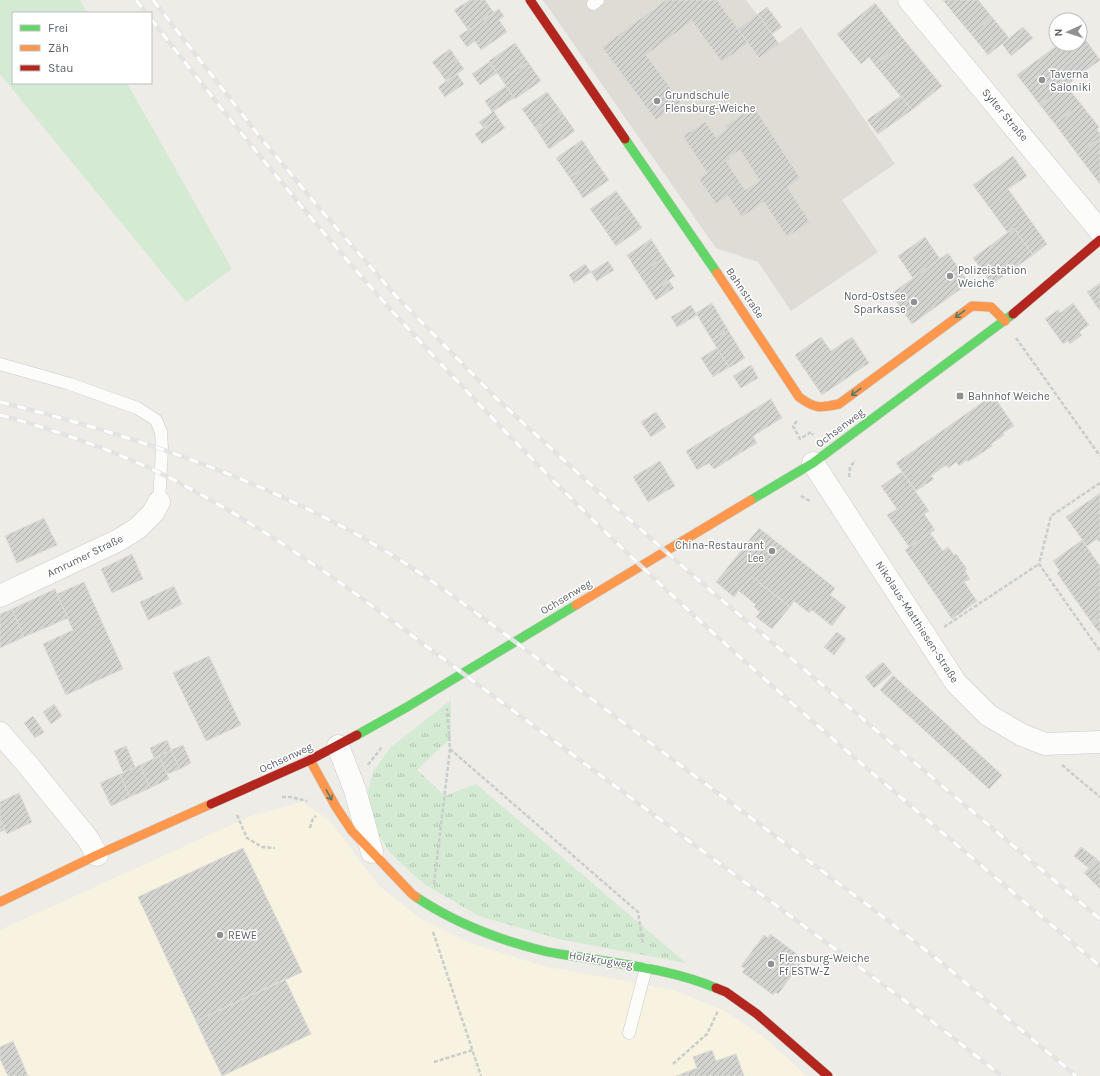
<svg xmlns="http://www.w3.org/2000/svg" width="1100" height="1076" viewBox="0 0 1100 1076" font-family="Karla,sans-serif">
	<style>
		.commercial { fill: #f7f3e0 }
		.education { fill: #dedcd5 }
		.grass { fill: url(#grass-tufts) }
		.green { fill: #d4ead3 }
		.building { fill: url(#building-hatch); stroke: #dcdbd6; fill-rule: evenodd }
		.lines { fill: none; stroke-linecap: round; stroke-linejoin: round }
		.lane-casing { stroke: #cacac9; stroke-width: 13 }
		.street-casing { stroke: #cacac9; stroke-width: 23 }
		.fast-casing { stroke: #c9c9c8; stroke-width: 10 }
		.slow-casing { stroke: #c9c9c8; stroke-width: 10 }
		.jam-casing { stroke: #c9c9c8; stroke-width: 10 }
		.path { stroke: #c9cdcb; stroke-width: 2.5; stroke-dasharray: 4 2; stroke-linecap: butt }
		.lane { stroke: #fcfcfb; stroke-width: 12 }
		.street { stroke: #fcfcfb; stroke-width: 22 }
		.fast { stroke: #63d668; stroke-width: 9 }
		.slow { stroke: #ff974d; stroke-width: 9 }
		.jam { stroke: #b3261e; stroke-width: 9 }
		.rail-casing { stroke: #e4e4e3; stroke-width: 4.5 }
		.rail { stroke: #fff; stroke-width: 3; stroke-dasharray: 9; stroke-linecap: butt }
		.oneway { stroke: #5d7866 }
		.poi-dot { fill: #8f9193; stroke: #fff; stroke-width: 1.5 }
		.labels { text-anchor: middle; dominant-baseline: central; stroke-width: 3; stroke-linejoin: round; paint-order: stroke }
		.poi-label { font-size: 11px; fill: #5c6066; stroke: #fff; text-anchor: start }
		.street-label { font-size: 11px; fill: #5c6066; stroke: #fff }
	</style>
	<defs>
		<pattern id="grass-tufts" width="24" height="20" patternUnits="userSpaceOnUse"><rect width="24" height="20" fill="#d4ead3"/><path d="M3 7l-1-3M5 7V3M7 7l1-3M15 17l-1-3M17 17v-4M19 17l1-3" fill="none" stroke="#afc1af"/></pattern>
		<pattern id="building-hatch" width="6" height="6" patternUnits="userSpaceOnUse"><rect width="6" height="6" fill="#d3d3d0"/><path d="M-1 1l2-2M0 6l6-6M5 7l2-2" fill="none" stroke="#aeafad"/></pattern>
	</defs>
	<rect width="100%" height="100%" fill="#edece7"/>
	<path class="commercial" d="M 303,802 L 330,821 L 378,885 L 420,918 L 468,942 L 543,966 L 674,990 L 725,1011 L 765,1038 L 807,1076 L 0,1076 L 0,930 L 253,815 Z"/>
	<path class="education" d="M 543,0 L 746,0 L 779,43 L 801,27 L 895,164 L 842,200 L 878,252 L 791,311 L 758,262 L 716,248 Z"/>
	<path class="grass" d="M 451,700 L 451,738 L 417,770 L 445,796 L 476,784 L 686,963 L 559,939 L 479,916 L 424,884 L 391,854 L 373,826 L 366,799 L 373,772 L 391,747 Z"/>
	<path class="green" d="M 0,0 L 80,0 L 87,13 L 13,13 L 13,83 L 127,83 L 232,269 L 186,302 L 0,74 Z"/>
	<path class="building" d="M 470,0 L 485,0 L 494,13 L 468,30 L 454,10 Z
		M 666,0 L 717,0 L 748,43 L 722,62 L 692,21 L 646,55 L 681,102 L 656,120 L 602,47 Z
		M 943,0 L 971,0 L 954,14 Z
		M 971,0 L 978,0 L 992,17 L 971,34 L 954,14 Z
		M 875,3 L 905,41 L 875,65 L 869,57 L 861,64 L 837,34 Z
		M 767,7 L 782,27 L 772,34 L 758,14 Z
		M 499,9 L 504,16 L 499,20 L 507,32 L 481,50 L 475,41 L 467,47 L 459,36 Z
		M 758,14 L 779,44 L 759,58 L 738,29 Z
		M 992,17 L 1009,38 L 988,55 L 971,34 Z
		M 1023,27 L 1033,38 L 1011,56 L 1002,44 Z
		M 1080,32 L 1100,60 L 1040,105 L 1017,75 L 1059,44 L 1080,44 Z
		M 905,41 L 942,86 L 912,110 L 875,65 Z
		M 515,43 L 528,62 L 502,80 L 489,61 Z
		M 450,49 L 457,59 L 439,71 L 432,62 Z
		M 457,59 L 464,69 L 446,81 L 439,71 Z
		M 489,62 L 497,73 L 480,85 L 472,74 Z
		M 528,62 L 541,81 L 515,99 L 502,80 Z
		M 457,74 L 464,84 L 445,97 L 438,87 Z
		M 506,86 L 514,98 L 492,112 L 485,101 Z
		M 1066,86 L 1081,104 L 1055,124 L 1040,105 Z
		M 547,92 L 561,111 L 536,129 L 522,109 Z
		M 901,96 L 912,110 L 878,134 L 867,120 Z
		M 1081,104 L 1099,127 L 1097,129 L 1100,134 L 1100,138 L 1078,155 L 1055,124 Z
		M 754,107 L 800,178 L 787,187 L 810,222 L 787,237 L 764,202 L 742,217 L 728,196 L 716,204 L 699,179 L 707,173 L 683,136 L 705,122 L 716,137 L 727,129 L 725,126 ZM 740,150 L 760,181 L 745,190 L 726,161 L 730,159 L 729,157 Z
		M 494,111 L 498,118 L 484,128 L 479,122 Z
		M 561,111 L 575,131 L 549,149 L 536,129 Z
		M 498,118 L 505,128 L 482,144 L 475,134 Z
		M 1100,138 L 1100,184 L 1078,155 Z
		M 582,140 L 595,160 L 570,178 L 556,158 Z
		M 1013,156 L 1027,176 L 1008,189 L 1047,244 L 1033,255 L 1014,228 L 1008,233 L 973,185 Z
		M 595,160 L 609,180 L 583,198 L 570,178 Z
		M 616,191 L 629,209 L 603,227 L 590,209 Z
		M 629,209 L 642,228 L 616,246 L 603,227 Z
		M 1014,228 L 1033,255 L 992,284 L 973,258 Z
		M 925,237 L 940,259 L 913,278 L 898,256 Z
		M 651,239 L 663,258 L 639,274 L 627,255 Z
		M 948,253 L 969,283 L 912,324 L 891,294 Z
		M 663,258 L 675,276 L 651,292 L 639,274 Z
		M 608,261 L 614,270 L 597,281 L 591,272 Z
		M 585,264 L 591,272 L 574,283 L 569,275 Z
		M 669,281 L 674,288 L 656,300 L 651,292 Z
		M 1100,283 L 1100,311 L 1087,292 Z
		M 712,303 L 728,330 L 712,340 L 696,313 Z
		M 1073,303 L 1089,325 L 1079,332 L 1082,335 L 1070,344 L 1068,341 L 1063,344 L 1045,319 L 1058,310 L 1060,313 Z
		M 691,305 L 697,315 L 677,327 L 671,317 Z
		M 728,330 L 745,358 L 729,368 L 712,340 Z
		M 821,337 L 831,351 L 852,337 L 869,363 L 822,395 L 795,355 Z
		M 717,348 L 729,367 L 713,377 L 701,358 Z
		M 751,365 L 758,378 L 741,388 L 733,376 Z
		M 993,395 L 1014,426 L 1003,433 L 1004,435 L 991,444 L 992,446 L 968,462 L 967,460 L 959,466 L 956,462 L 948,468 L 946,465 L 931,476 L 934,479 L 916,491 L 896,463 Z
		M 771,399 L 782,418 L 753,436 L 757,443 L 714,469 L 709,463 L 697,470 L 686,451 Z
		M 656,412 L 666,427 L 651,437 L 641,422 Z
		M 660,461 L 675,486 L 648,502 L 633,477 Z
		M 902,472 L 929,511 L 924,514 L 935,530 L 909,547 L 887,515 L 897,509 L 881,486 Z
		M 1100,493 L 1100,541 L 1099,542 L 1097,539 L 1087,546 L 1066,517 Z
		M 44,518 L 57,545 L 17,563 L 5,536 Z
		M 759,528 L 835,588 L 830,595 L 846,607 L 832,626 L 812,610 L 809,613 L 794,601 L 790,607 L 751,576 L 734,597 L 716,582 Z
		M 930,533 L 943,551 L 948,547 L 954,555 L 956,554 L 967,569 L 965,571 L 970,579 L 964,582 L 977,601 L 952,619 L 905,550 Z
		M 1082,540 L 1100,566 L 1100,618 L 1092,623 L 1057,573 L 1060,571 L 1053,561 Z
		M 132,554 L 143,579 L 112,593 L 101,569 Z
		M 751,576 L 790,607 L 772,629 L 756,617 L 760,612 L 754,607 L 756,605 L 739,591 Z
		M 84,582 L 123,669 L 66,695 L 43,644 L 73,630 L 57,594 Z
		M 174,586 L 182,604 L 148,620 L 140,602 Z
		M 55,589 L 68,618 L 24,637 L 12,609 Z
		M 12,609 L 24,637 L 0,648 L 0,614 Z
		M 1100,618 L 1100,634 L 1092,623 Z
		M 837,632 L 846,639 L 834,655 L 824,647 Z
		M 209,656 L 241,725 L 206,741 L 173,673 Z
		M 883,662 L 892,673 L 874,688 L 865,677 Z
		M 893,675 L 1002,775 L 989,789 L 880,690 Z
		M 54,704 L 62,716 L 51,724 L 43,712 Z
		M 33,716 L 44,732 L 35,738 L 24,723 Z
		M 167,740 L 171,750 L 154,758 L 150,748 Z
		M 183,745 L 191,763 L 180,769 L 171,750 Z
		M 126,746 L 135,767 L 123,772 L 114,751 Z
		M 171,750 L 180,769 L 167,774 L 159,756 Z
		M 159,756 L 169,779 L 150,788 L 140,765 Z
		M 140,765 L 150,788 L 130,797 L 120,774 Z
		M 120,774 L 130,797 L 111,806 L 100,783 Z
		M 19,793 L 32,822 L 7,834 L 0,819 L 0,802 Z
		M 0,819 L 5,830 L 0,832 Z
		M 1081,847 L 1097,859 L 1089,868 L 1074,856 Z
		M 243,848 L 302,972 L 196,1021 L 138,897 Z
		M 1097,859 L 1100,862 L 1100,889 L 1084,873 Z
		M 770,934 L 801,957 L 798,961 L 801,963 L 778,994 L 776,992 L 773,995 L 742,972 L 745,969 L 741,966 L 764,935 L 768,938 Z
		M 285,979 L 311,1034 L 222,1076 L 196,1021 Z
		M 13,1041 L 28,1076 L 8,1076 L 0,1059 L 0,1047 Z
		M 712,1050 L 716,1061 L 736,1054 L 744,1076 L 676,1076 L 697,1068 L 693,1057 Z"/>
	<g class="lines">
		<g class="lane-casing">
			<path id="lane" d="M 593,4 L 598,0
				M 0,364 L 70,384 L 137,408 L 156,420 L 161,432 L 162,449 L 159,502
				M 629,1033 L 646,968"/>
		</g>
		<g class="street-casing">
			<path id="street" d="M 909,0 L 1100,231
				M 813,463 L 956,683 L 988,715 L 1022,735 L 1045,744 L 1100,742
				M 0,596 L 119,540 L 138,528 L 153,513 L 159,502
				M 0,733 L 27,764 L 88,839 L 97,855
				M 338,746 L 355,790 L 372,852"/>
		</g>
		<g class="fast-casing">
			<path id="fast" d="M 625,139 L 717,273
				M 751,500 L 813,463 L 1013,314
				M 357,735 L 407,707 L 576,605
				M 416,897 C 455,923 499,940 544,951 C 556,954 568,955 580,957 C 626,965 673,970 716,988"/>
		</g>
		<g class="slow-casing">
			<path id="slow" d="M 717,273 L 799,397 C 815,409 820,408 839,404 L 972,306 L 991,307 L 1005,321
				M 576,605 L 751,500
				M 310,760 L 336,807 L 352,831 L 412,894 L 416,897
				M 0,902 L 97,855 L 211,804"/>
		</g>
		<g class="jam-casing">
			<path id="jam" d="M 530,0 L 625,139
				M 1013,314 L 1100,240
				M 211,804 L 310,760 L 357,735
				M 716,988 L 726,992 L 757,1014 L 828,1076"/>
		</g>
		<path class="path" d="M 1016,338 L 1100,456
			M 797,421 L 793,426 L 800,439 L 811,432 L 813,435
			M 849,477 L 850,468 L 855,460
			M 1100,483 L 1051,516 L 1039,564 L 1100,651
			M 801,496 L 810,501
			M 944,627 L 1039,564
			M 450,749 L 638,912 L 643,945
			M 368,765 L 382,747
			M 1062,765 L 1100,797
			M 282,797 L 291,797 L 307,801
			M 237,815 L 247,838 L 262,847 L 275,848
			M 310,828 L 313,818 L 316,816
			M 434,884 L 450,749 L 447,708
			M 433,932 L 481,1076
			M 434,1062 L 473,1050
			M 673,1064 L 707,1034 L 718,1011"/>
		<use href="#lane" class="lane"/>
		<use href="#street" class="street"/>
		<use href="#fast" class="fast"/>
		<use href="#slow" class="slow"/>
		<use href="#jam" class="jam"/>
		<g class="rail-casing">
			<path id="rail" d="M 136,0 L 146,13
				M 153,0 L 260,137 L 320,209 L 396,296 L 498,400 L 612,504 L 697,579 L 1100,919
				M 151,19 C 226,115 302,210 383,301 C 451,376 521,449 593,520 C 754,677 928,820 1100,966
				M 0,402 C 132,435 264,479 382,549 C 421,572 457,599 494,626 L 869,906 L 942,963 L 1076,1076
				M 0,415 C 55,430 110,449 162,474 C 226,506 286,545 345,586 L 920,1012 L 1002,1076"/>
		</g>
		<use href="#rail" class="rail"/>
	</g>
	<defs><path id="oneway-shaft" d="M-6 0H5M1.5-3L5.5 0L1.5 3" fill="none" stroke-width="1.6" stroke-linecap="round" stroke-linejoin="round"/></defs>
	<g class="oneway">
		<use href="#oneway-shaft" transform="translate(960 314) rotate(144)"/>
		<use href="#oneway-shaft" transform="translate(856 392) rotate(144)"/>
		<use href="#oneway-shaft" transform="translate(329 795) rotate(62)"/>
	</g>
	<g class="poi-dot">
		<circle cx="1042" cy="80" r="4"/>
		<circle cx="657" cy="101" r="4"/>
		<circle cx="950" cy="276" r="4"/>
		<circle cx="914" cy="302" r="4"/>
		<rect x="956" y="392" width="8" height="8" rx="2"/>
		<circle cx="772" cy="551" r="4"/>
		<circle cx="220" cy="935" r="4"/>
		<circle cx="771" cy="964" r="4"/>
	</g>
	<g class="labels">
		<g class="poi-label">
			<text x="1050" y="74">Taverna<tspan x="1050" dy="13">Saloniki</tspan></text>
			<text x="665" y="95">Grundschule<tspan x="665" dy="13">Flensburg-Weiche</tspan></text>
			<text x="958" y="270">Polizeistation<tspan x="958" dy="13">Weiche</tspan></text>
			<text x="906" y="296" text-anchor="end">Nord-Ostsee<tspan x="906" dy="13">Sparkasse</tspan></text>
			<text x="968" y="396">Bahnhof Weiche</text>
			<text x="764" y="545" text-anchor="end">China-Restaurant<tspan x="764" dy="13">Lee</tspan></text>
			<text x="228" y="935">REWE</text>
			<text x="779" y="958">Flensburg-Weiche<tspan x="779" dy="13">Ff ESTW-Z</tspan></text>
		</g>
		<g class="street-label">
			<text transform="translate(1005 115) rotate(50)">Sylter Straße</text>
			<text transform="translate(745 293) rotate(56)">Bahnstraße</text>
			<text transform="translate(840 428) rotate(-37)">Ochsenweg</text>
			<text transform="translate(85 556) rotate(-26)">Amrumer Straße</text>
			<text transform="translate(566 597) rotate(-31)">Ochsenweg</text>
			<text transform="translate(917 622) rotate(57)">Nikolaus-Matthiesen-Straße</text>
			<text transform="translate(286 758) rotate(-25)">Ochsenweg</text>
			<text transform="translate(601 960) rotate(9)">Holzkrugweg</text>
		</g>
	</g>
	<rect x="12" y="12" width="140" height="72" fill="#ffffff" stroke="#bebfc2"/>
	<rect x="20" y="25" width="20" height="6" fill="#63d668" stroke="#bebfc2"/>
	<text x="48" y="32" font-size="12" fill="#5c6066">Frei</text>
	<rect x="20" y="45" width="20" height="6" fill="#ff974d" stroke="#bebfc2"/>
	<text x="48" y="52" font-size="12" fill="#5c6066">Zäh</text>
	<rect x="20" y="65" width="20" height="6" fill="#b3261e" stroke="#bebfc2"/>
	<text x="48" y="72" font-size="12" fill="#5c6066">Stau</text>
	<g transform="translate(1068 32) rotate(267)"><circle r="19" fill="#ffffff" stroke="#bebfc2"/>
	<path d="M0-3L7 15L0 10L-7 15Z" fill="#8f9193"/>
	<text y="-6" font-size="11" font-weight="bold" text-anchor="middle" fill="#5c6066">N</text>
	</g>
</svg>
